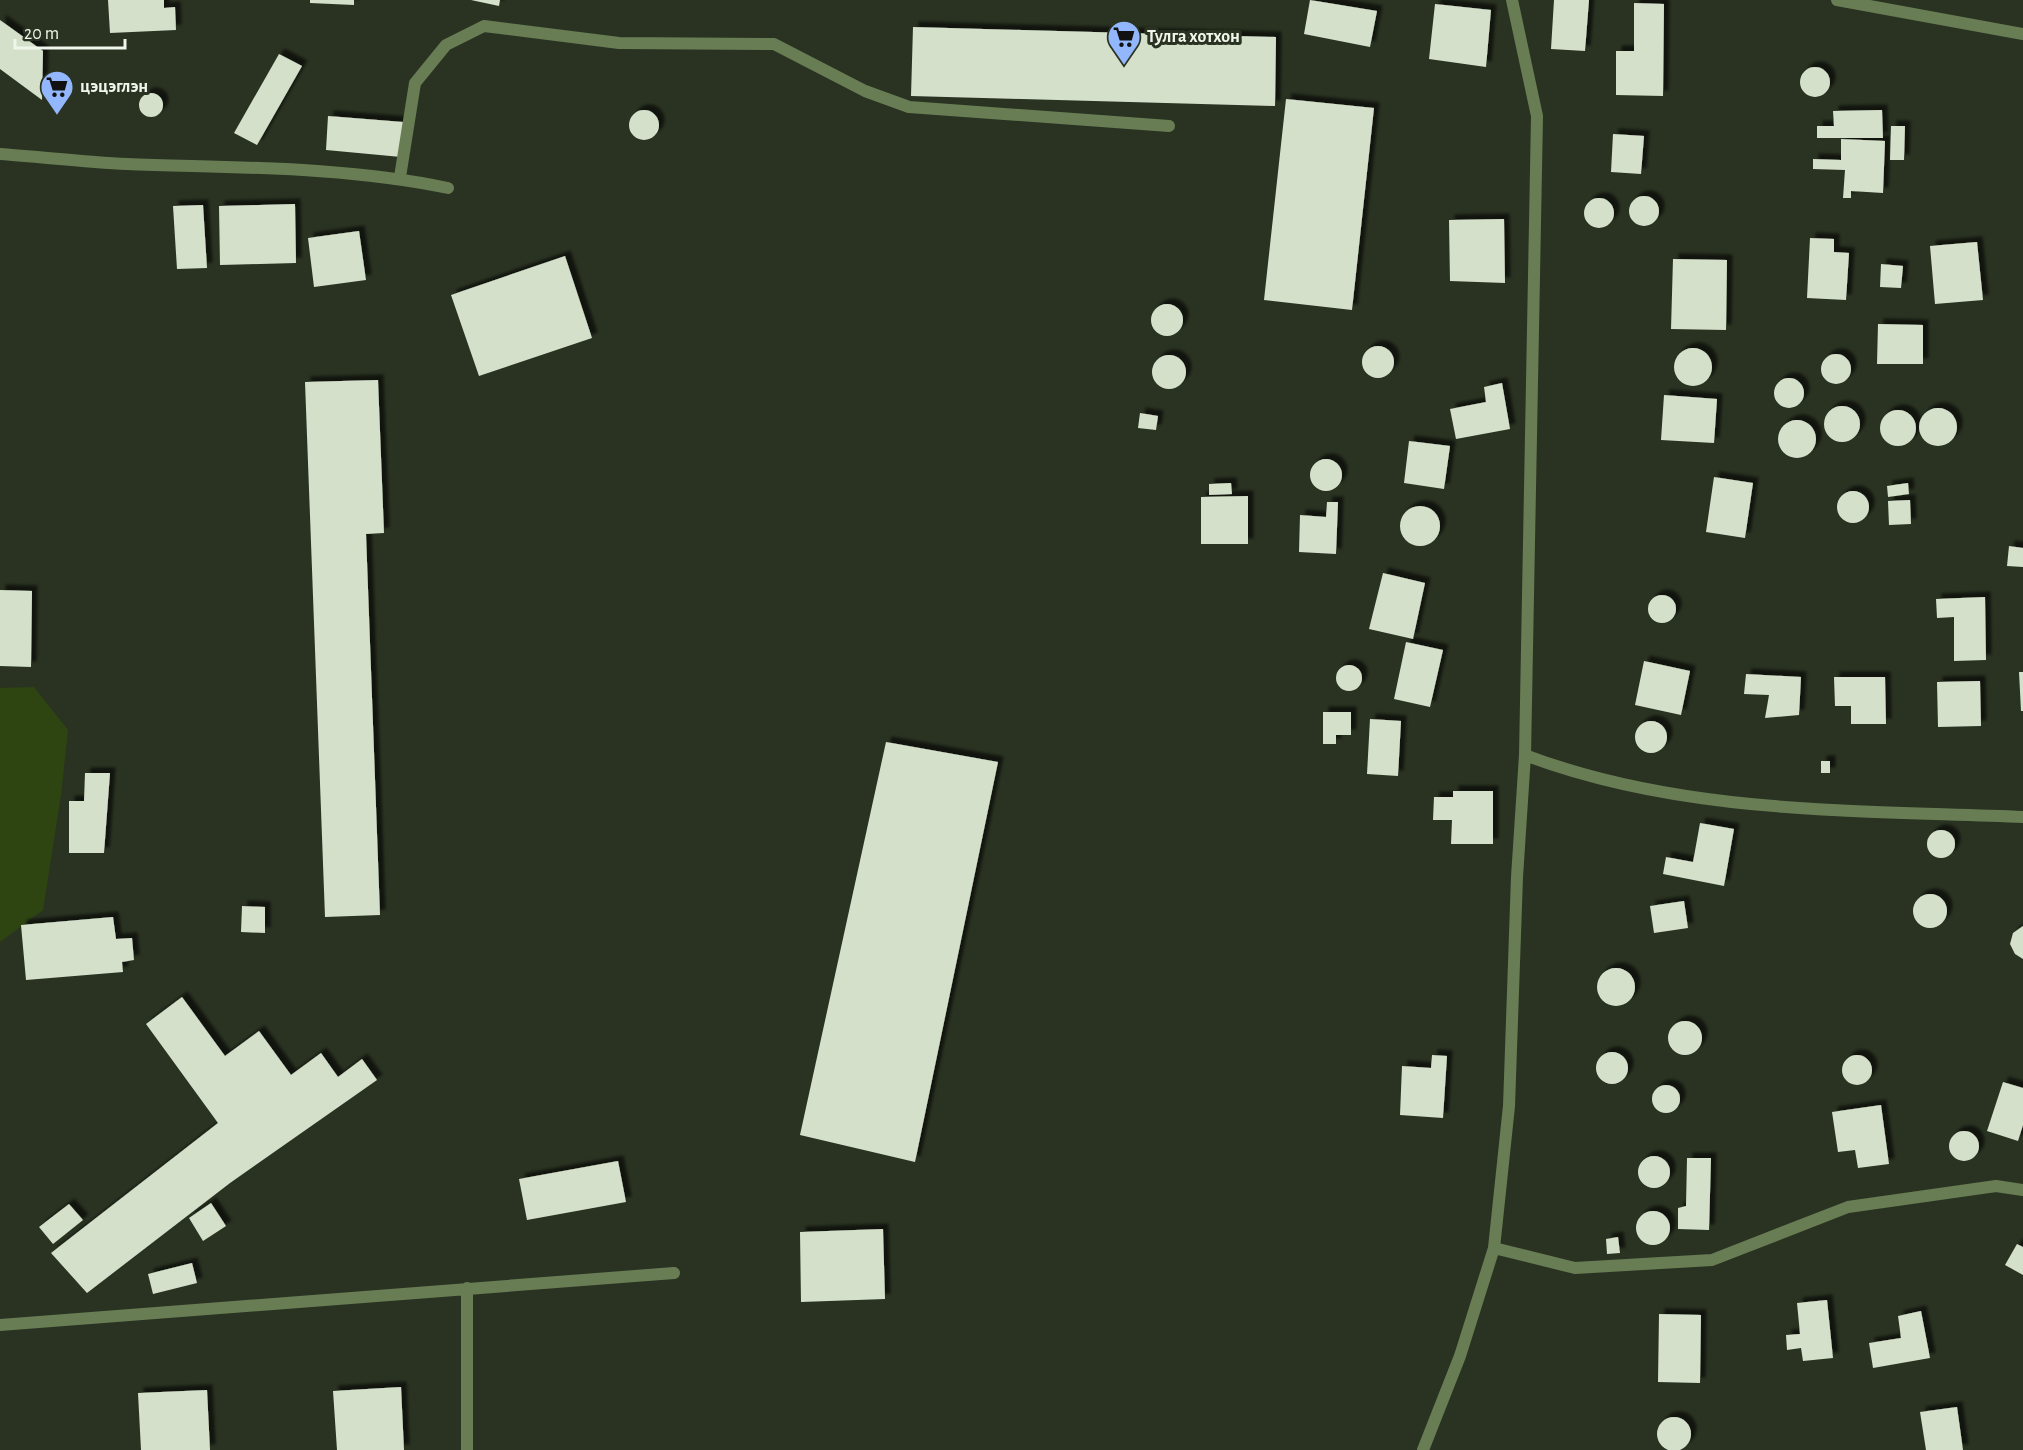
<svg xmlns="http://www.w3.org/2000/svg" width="2023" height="1450" viewBox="0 0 2023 1450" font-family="'Alegreya Sans',sans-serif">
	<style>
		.green { fill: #2e4512 }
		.building { fill: #d5e0cb; filter: url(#shadow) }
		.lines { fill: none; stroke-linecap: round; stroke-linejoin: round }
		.lane { stroke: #687d54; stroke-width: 12 }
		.street { stroke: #687d54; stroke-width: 12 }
		.labels { text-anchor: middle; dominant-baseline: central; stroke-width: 6; stroke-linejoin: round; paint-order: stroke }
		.poi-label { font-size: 18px; font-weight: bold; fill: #f0f6eb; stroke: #2a3322; text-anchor: start }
	</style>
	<defs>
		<filter id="shadow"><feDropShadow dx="5.5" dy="-5.5" stdDeviation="1.5" flood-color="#0009"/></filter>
	</defs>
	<rect width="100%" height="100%" fill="#2a3322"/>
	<path class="green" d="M 34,687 L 68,730 L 61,795 L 43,910 L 0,942 L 0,688 Z"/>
	<path class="building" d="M 108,0 L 164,0 L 164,8 L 175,7 L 176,30 L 110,33 Z
		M 310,0 L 354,0 L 354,5 L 310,3 Z
		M 471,0 L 500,0 L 499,6 Z
		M 1310,0 L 1377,11 L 1370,47 L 1304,34 Z
		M 1554,0 L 1589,0 L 1585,51 L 1551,49 Z
		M 1634,3 L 1664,4 L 1663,96 L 1616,95 L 1616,51 L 1634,51 Z
		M 1435,4 L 1491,10 L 1486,67 L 1429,59 Z
		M 0,20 L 43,51 L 42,100 L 0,69 Z
		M 913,27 L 1276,37 L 1275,106 L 911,96 Z
		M 279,54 L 302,66 L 257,145 L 234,133 Z
		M1800 82a15 15 0 1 1 30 0a15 15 0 1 1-30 0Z
		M139 105a12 12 0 1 1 24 0a12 12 0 1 1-24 0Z
		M 1286,99 L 1374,108 L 1352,310 L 1264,300 Z
		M 1882,110 L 1883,138 L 1817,138 L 1817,126 L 1834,126 L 1833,111 Z
		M629 125a15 15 0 1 1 30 0a15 15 0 1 1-30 0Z
		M 328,116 L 403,122 L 401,157 L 326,150 Z
		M 1891,126 L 1905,126 L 1904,160 L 1890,160 Z
		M 1613,134 L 1644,136 L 1641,174 L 1611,172 Z
		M 1841,139 L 1885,141 L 1883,193 L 1851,191 L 1851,198 L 1843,198 L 1845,170 L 1813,169 L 1813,159 L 1841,160 Z
		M1629 211a15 15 0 1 1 30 0a15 15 0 1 1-30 0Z
		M1584 213a15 15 0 1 1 30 0a15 15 0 1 1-30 0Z
		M 295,204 L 296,263 L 220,265 L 219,206 Z
		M 203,205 L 207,268 L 177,269 L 173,206 Z
		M 1504,219 L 1505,283 L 1450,281 L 1449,220 Z
		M 359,231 L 366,280 L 314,287 L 308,238 Z
		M 1810,238 L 1834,239 L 1834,252 L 1849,253 L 1846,300 L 1807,298 Z
		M 1977,242 L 1983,300 L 1935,304 L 1930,246 Z
		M 565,256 L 592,338 L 479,376 L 451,295 Z
		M 1673,259 L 1727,260 L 1726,330 L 1671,329 Z
		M 1881,264 L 1903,266 L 1901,288 L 1880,287 Z
		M1151 320a16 16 0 1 1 32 0a16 16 0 1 1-32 0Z
		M 1878,324 L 1923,325 L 1923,364 L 1877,364 Z
		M1362 362a16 16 0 1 1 32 0a16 16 0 1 1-32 0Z
		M1674 367a19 19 0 1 1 38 0a19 19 0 1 1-38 0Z
		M1821 369a15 15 0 1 1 30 0a15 15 0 1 1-30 0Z
		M1152 372a17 17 0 1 1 34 0a17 17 0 1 1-34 0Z
		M1774 393a15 15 0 1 1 30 0a15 15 0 1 1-30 0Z
		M 378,380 L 384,533 L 366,534 L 380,915 L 325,917 L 305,382 Z
		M 1502,383 L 1510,429 L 1456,439 L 1450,409 L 1486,402 L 1484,387 Z
		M 1664,395 L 1717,399 L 1714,443 L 1661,440 Z
		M1824 424a18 18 0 1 1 36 0a18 18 0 1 1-36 0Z
		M1919 427a19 19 0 1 1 38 0a19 19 0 1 1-38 0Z
		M1880 428a18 18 0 1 1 36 0a18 18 0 1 1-36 0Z
		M 1140,413 L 1158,416 L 1156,430 L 1138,428 Z
		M1778 439a19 19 0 1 1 38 0a19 19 0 1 1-38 0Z
		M 1409,441 L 1450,446 L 1444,489 L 1404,483 Z
		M1310 475a16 16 0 1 1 32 0a16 16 0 1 1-32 0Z
		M 1714,477 L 1753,483 L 1745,538 L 1706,532 Z
		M 1231,483 L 1232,494 L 1209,495 L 1209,484 Z
		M 1908,483 L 1909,494 L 1888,497 L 1887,486 Z
		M1837 507a16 16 0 1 1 32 0a16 16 0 1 1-32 0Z
		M 1248,496 L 1248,544 L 1201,544 L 1201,497 Z
		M 1910,500 L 1911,524 L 1889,525 L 1888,501 Z
		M 1327,502 L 1338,502 L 1336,554 L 1299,552 L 1300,515 L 1326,517 Z
		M1400 526a20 20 0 1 1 40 0a20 20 0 1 1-40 0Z
		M 2009,546 L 2023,548 L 2023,567 L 2007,566 Z
		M 1383,573 L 1425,583 L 1413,639 L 1369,629 Z
		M 0,590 L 32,591 L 31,667 L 0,666 Z
		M1648 609a14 14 0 1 1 28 0a14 14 0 1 1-28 0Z
		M 1985,597 L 1986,660 L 1954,661 L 1954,617 L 1937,618 L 1936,599 Z
		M 1406,642 L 1443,650 L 1430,707 L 1394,699 Z
		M 1644,661 L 1690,671 L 1681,715 L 1635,705 Z
		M1336 678a13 13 0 1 1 26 0a13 13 0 1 1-26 0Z
		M 2019,672 L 2023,672 L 2023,711 L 2021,711 Z
		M 1746,674 L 1801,677 L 1799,715 L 1765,718 L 1769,695 L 1744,694 Z
		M 1834,677 L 1885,677 L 1886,724 L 1851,724 L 1851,706 L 1835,706 Z
		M 1980,681 L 1981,726 L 1938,727 L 1937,682 Z
		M 1323,712 L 1351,712 L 1351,735 L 1336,735 L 1336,744 L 1323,744 Z
		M 1370,719 L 1401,721 L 1398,776 L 1367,774 Z
		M1635 737a16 16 0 1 1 32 0a16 16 0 1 1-32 0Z
		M 886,742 L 998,762 L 915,1162 L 800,1135 Z
		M 1821,761 L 1830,761 L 1830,773 L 1821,773 Z
		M 85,773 L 110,773 L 104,853 L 69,853 L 69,801 L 84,801 Z
		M 1453,791 L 1493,791 L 1493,844 L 1451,844 L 1452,820 L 1433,820 L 1434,797 L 1453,797 Z
		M 1700,823 L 1734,829 L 1724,886 L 1663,874 L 1666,857 L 1693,862 Z
		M1927 844a14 14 0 1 1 28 0a14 14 0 1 1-28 0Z
		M1913 911a17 17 0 1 1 34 0a17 17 0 1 1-34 0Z
		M 1684,901 L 1688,928 L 1654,933 L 1650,906 Z
		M 242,906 L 265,907 L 265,933 L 241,932 Z
		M 113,917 L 116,939 L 132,938 L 134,960 L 122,962 L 123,972 L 26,980 L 21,925 Z
		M 2023,926 L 2023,959 L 2015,954 L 2010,944 L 2013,933 Z
		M1597 987a19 19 0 1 1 38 0a19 19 0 1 1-38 0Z
		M 182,997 L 225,1056 L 259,1031 L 291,1075 L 321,1053 L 338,1077 L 362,1059 L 377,1080 L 230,1183 L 87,1293 L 51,1253 L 218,1123 L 146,1024 Z
		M1668 1038a17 17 0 1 1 34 0a17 17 0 1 1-34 0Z
		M1596 1068a16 16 0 1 1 32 0a16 16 0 1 1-32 0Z
		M1842 1070a15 15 0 1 1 30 0a15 15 0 1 1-30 0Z
		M 1432,1055 L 1447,1056 L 1443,1118 L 1400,1115 L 1402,1066 L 1431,1068 Z
		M 2003,1082 L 2023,1088 L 2023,1125 L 2018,1141 L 1987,1131 Z
		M1652 1099a14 14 0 1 1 28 0a14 14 0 1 1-28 0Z
		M 1881,1105 L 1889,1164 L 1858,1168 L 1855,1150 L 1838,1152 L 1832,1112 Z
		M1949 1146a15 15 0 1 1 30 0a15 15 0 1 1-30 0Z
		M1638 1172a16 16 0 1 1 32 0a16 16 0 1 1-32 0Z
		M 1687,1158 L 1711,1158 L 1709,1230 L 1678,1229 L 1678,1208 L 1686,1206 Z
		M 618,1161 L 626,1202 L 527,1220 L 519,1179 Z
		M 211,1203 L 226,1226 L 203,1241 L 189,1218 Z
		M 69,1204 L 83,1220 L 53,1244 L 39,1227 Z
		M1636 1228a17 17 0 1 1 34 0a17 17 0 1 1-34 0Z
		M 883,1229 L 885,1299 L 801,1302 L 800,1232 Z
		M 1618,1237 L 1620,1253 L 1607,1254 L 1606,1239 Z
		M 2017,1244 L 2023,1247 L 2023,1275 L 2005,1265 Z
		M 192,1263 L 197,1283 L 153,1294 L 148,1274 Z
		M 1827,1300 L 1833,1358 L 1803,1361 L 1801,1348 L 1787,1350 L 1786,1335 L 1800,1334 L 1797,1303 Z
		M 1921,1311 L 1930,1358 L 1873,1368 L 1869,1343 L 1901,1338 L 1898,1316 Z
		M 1659,1314 L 1701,1315 L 1700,1383 L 1658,1382 Z
		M 401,1387 L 404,1450 L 337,1450 L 333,1391 Z
		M 207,1390 L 210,1450 L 141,1450 L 138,1393 Z
		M 1957,1407 L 1963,1450 L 1926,1450 L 1920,1412 Z
		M1657 1434a17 17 0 1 1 34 0a17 17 0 1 1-34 0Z"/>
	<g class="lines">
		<path class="lane" d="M 400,177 L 415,83 L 446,45 L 484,26 L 619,43 L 774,44 L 865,91 L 909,107 L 1169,126"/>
		<path class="street" d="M 1837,0 L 2023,34
			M 0,154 C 42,157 85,162 127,164 C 234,168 343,166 448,188
			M 1525,755 C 1683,815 1857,810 2023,817
			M 1494,1248 L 1575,1268 L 1712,1260 L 1848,1207 L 1996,1186 L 2023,1190
			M 467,1288 L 467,1450
			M 0,1325 L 674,1273
			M 1423,1450 L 1460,1356 L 1494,1248 L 1509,1106 L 1517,877 L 1525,755 L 1537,116 L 1512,0"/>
	</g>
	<defs>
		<g id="supermarket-pin" transform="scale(1.725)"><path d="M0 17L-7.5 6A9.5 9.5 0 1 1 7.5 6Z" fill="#93b7fd" stroke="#2a3322"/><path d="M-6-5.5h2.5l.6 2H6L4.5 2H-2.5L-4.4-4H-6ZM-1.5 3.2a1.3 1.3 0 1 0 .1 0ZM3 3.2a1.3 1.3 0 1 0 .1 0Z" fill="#111"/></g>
	</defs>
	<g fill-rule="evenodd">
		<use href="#supermarket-pin" x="1124" y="37"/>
		<use href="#supermarket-pin" x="57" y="87"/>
	</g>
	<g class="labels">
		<g class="poi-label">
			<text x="1147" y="37">Тулга хотхон</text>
			<text x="80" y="87">цэцэглэн</text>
		</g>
	</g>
	<path d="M15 39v9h110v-9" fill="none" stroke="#f0f6eb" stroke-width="3"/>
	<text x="24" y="39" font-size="18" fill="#f0f6eb" stroke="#2a3322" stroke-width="4.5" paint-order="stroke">20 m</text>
</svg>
